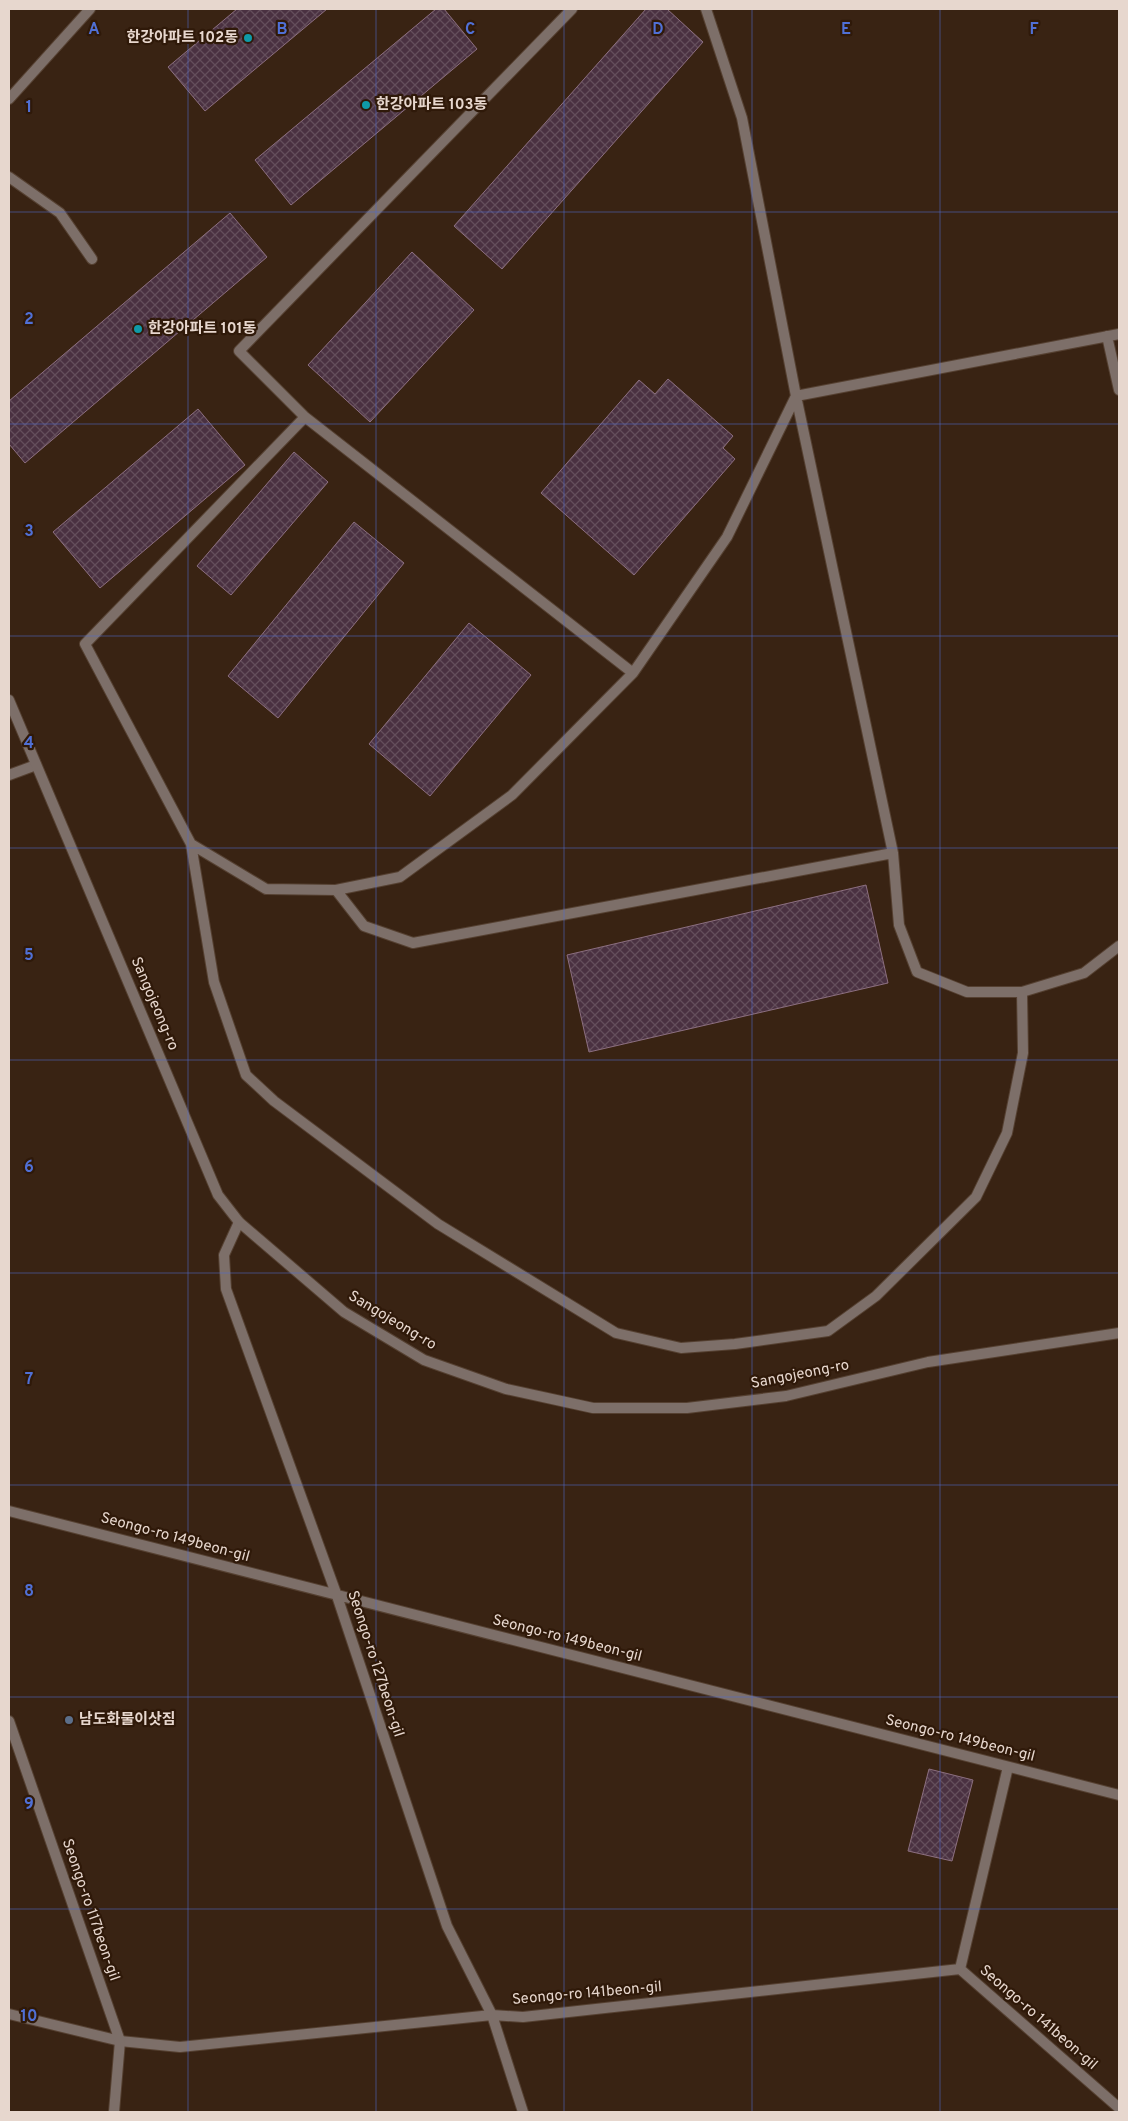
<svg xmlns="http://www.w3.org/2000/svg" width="1128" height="2121" viewBox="0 0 1128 2121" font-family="Overpass,'Noto Sans KR',sans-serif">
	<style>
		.building { fill: url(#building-cross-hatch); stroke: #8c6f80 }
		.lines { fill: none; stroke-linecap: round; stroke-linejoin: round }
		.service-casing { stroke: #554031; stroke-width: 12 }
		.minor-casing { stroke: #554031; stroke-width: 12 }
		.tertiary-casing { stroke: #554031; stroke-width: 12 }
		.service { stroke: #7d6f69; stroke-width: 10 }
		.minor { stroke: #7d6f69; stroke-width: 10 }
		.tertiary { stroke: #7d6f69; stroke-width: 10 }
		.grid { fill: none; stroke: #5070d6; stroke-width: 1; stroke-opacity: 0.55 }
		.culture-dot { fill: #0f9aa8; stroke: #2f1909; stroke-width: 2 }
		.service-dot { fill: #5c6f8a; stroke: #2f1909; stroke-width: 2 }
		.labels { text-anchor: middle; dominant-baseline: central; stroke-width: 4.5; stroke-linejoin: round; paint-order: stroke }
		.poi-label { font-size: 15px; font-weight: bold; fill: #e7d7ce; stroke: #2f1909; text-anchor: start }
		.street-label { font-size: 15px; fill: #e7d7ce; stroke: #2f1909 }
		.grid-label { font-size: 16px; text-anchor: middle; font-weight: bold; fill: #5070d6; stroke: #2f1909; stroke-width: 4.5; stroke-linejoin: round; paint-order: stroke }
	</style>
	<defs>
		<pattern id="building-cross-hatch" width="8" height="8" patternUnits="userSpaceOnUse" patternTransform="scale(1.25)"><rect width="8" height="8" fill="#4a3141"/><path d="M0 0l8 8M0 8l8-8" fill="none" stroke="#644e5b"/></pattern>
	</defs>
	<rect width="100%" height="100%" fill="#392313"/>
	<path class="building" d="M 237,9 L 327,9 L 205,111 L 168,67 Z
		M 436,9 L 444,9 L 477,49 L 291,205 L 255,160 Z
		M 646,9 L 667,9 L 703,42 L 502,269 L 454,226 Z
		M 230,213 L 267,257 L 25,463 L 9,444 L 9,401 Z
		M 412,252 L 474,310 L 370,422 L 308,365 Z
		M 668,379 L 733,436 L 723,448 L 735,459 L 634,575 L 541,493 L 639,380 L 655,394 Z
		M 198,409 L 245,465 L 100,588 L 53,532 Z
		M 294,452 L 328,482 L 231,595 L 197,566 Z
		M 354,522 L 404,563 L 278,718 L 228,676 Z
		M 469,623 L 531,675 L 430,796 L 369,744 Z
		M 866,885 L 888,983 L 589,1052 L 567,955 Z
		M 929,1769 L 973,1780 L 952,1861 L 908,1851 Z"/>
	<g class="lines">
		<g class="service-casing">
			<path id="service" d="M 572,9 L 239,351 L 305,417 L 633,673
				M 706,9 L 742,118 L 796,396 L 893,853 L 899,925 L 917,972 L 967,992 L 1022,992 L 1084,973 L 1119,946
				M 9,99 L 90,9
				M 9,177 L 60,213 L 92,259
				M 1107,336 L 1119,390
				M 305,417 L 85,644 L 191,844 L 266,889 L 336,890 L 400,877 L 512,795 L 633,673 L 727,537 L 796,396 L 1119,334
				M 9,775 L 36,765
				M 191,844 L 214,982 L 246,1075 L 274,1101 L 438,1224 L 616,1333 L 681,1348 L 735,1344 L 828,1331 L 876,1296 L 976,1197 L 1007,1133 L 1023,1053 L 1022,992
				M 336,890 L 364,926 L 413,943 L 893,853
				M 239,1222 L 224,1255 L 226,1289 L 337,1596 L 447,1926 L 492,2015 L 523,2112
				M 9,1511 L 1119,1795
				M 960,1969 L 1008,1767
				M 9,2014 L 120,2041 L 180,2047 L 492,2015 L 523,2017 L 960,1969 L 1119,2108"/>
		</g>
		<g class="minor-casing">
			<path id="minor" d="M 9,1721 L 120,2041 L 114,2112"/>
		</g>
		<g class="tertiary-casing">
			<path id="tertiary" d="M 9,700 L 218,1195 L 239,1222 L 344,1312 L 424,1360 L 506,1389 L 593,1408 L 687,1408 L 786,1396 L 928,1362 L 1119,1333"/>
		</g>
		<use href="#service" class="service"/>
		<use href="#minor" class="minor"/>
		<use href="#tertiary" class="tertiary"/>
	</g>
	<path class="grid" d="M 188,9 L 188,2112M 376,9 L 376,2112M 564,9 L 564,2112M 752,9 L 752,2112M 940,9 L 940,2112M 9,212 L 1119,212M 9,424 L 1119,424M 9,636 L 1119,636M 9,848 L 1119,848M 9,1060 L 1119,1060M 9,1273 L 1119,1273M 9,1485 L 1119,1485M 9,1697 L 1119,1697M 9,1909 L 1119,1909"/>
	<g class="culture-dot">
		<circle cx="248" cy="38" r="5"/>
		<circle cx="366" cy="105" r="5"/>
		<circle cx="138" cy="329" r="5"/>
	</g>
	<circle class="service-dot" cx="69" cy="1720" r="5"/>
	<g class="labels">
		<g class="poi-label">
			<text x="238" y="38" text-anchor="end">한강아파트 102동</text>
			<text x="376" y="105">한강아파트 103동</text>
			<text x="148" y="329">한강아파트 101동</text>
			<text x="79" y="1720">남도화물이삿짐</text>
		</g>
		<g class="street-label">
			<text transform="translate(154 1004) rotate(67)">Sangojeong-ro</text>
			<text transform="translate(392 1321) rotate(31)">Sangojeong-ro</text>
			<text transform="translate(800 1375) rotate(-11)">Sangojeong-ro</text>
			<text transform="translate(175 1538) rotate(15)">Seongo-ro 149beon-gil</text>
			<text transform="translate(567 1639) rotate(14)">Seongo-ro 149beon-gil</text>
			<text transform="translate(375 1664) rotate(72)">Seongo-ro 127beon-gil</text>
			<text transform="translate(960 1739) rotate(14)">Seongo-ro 149beon-gil</text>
			<text transform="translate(90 1910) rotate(71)">Seongo-ro 117beon-gil</text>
			<text transform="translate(587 1994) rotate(-5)">Seongo-ro 141beon-gil</text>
			<text transform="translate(1038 2018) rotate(41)">Seongo-ro 141beon-gil</text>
		</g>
	</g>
	<g class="grid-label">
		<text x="94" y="34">A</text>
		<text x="282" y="34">B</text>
		<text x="470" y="34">C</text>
		<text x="658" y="34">D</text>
		<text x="846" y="34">E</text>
		<text x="1034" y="34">F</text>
		<text x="29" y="112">1</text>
		<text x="29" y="324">2</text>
		<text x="29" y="536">3</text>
		<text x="29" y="748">4</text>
		<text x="29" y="960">5</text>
		<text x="29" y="1172">6</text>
		<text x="29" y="1384">7</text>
		<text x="29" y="1596">8</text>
		<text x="29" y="1809">9</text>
		<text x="29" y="2021">10</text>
	</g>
	<rect width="1128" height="2121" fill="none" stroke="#e7d7ce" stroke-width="20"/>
</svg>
